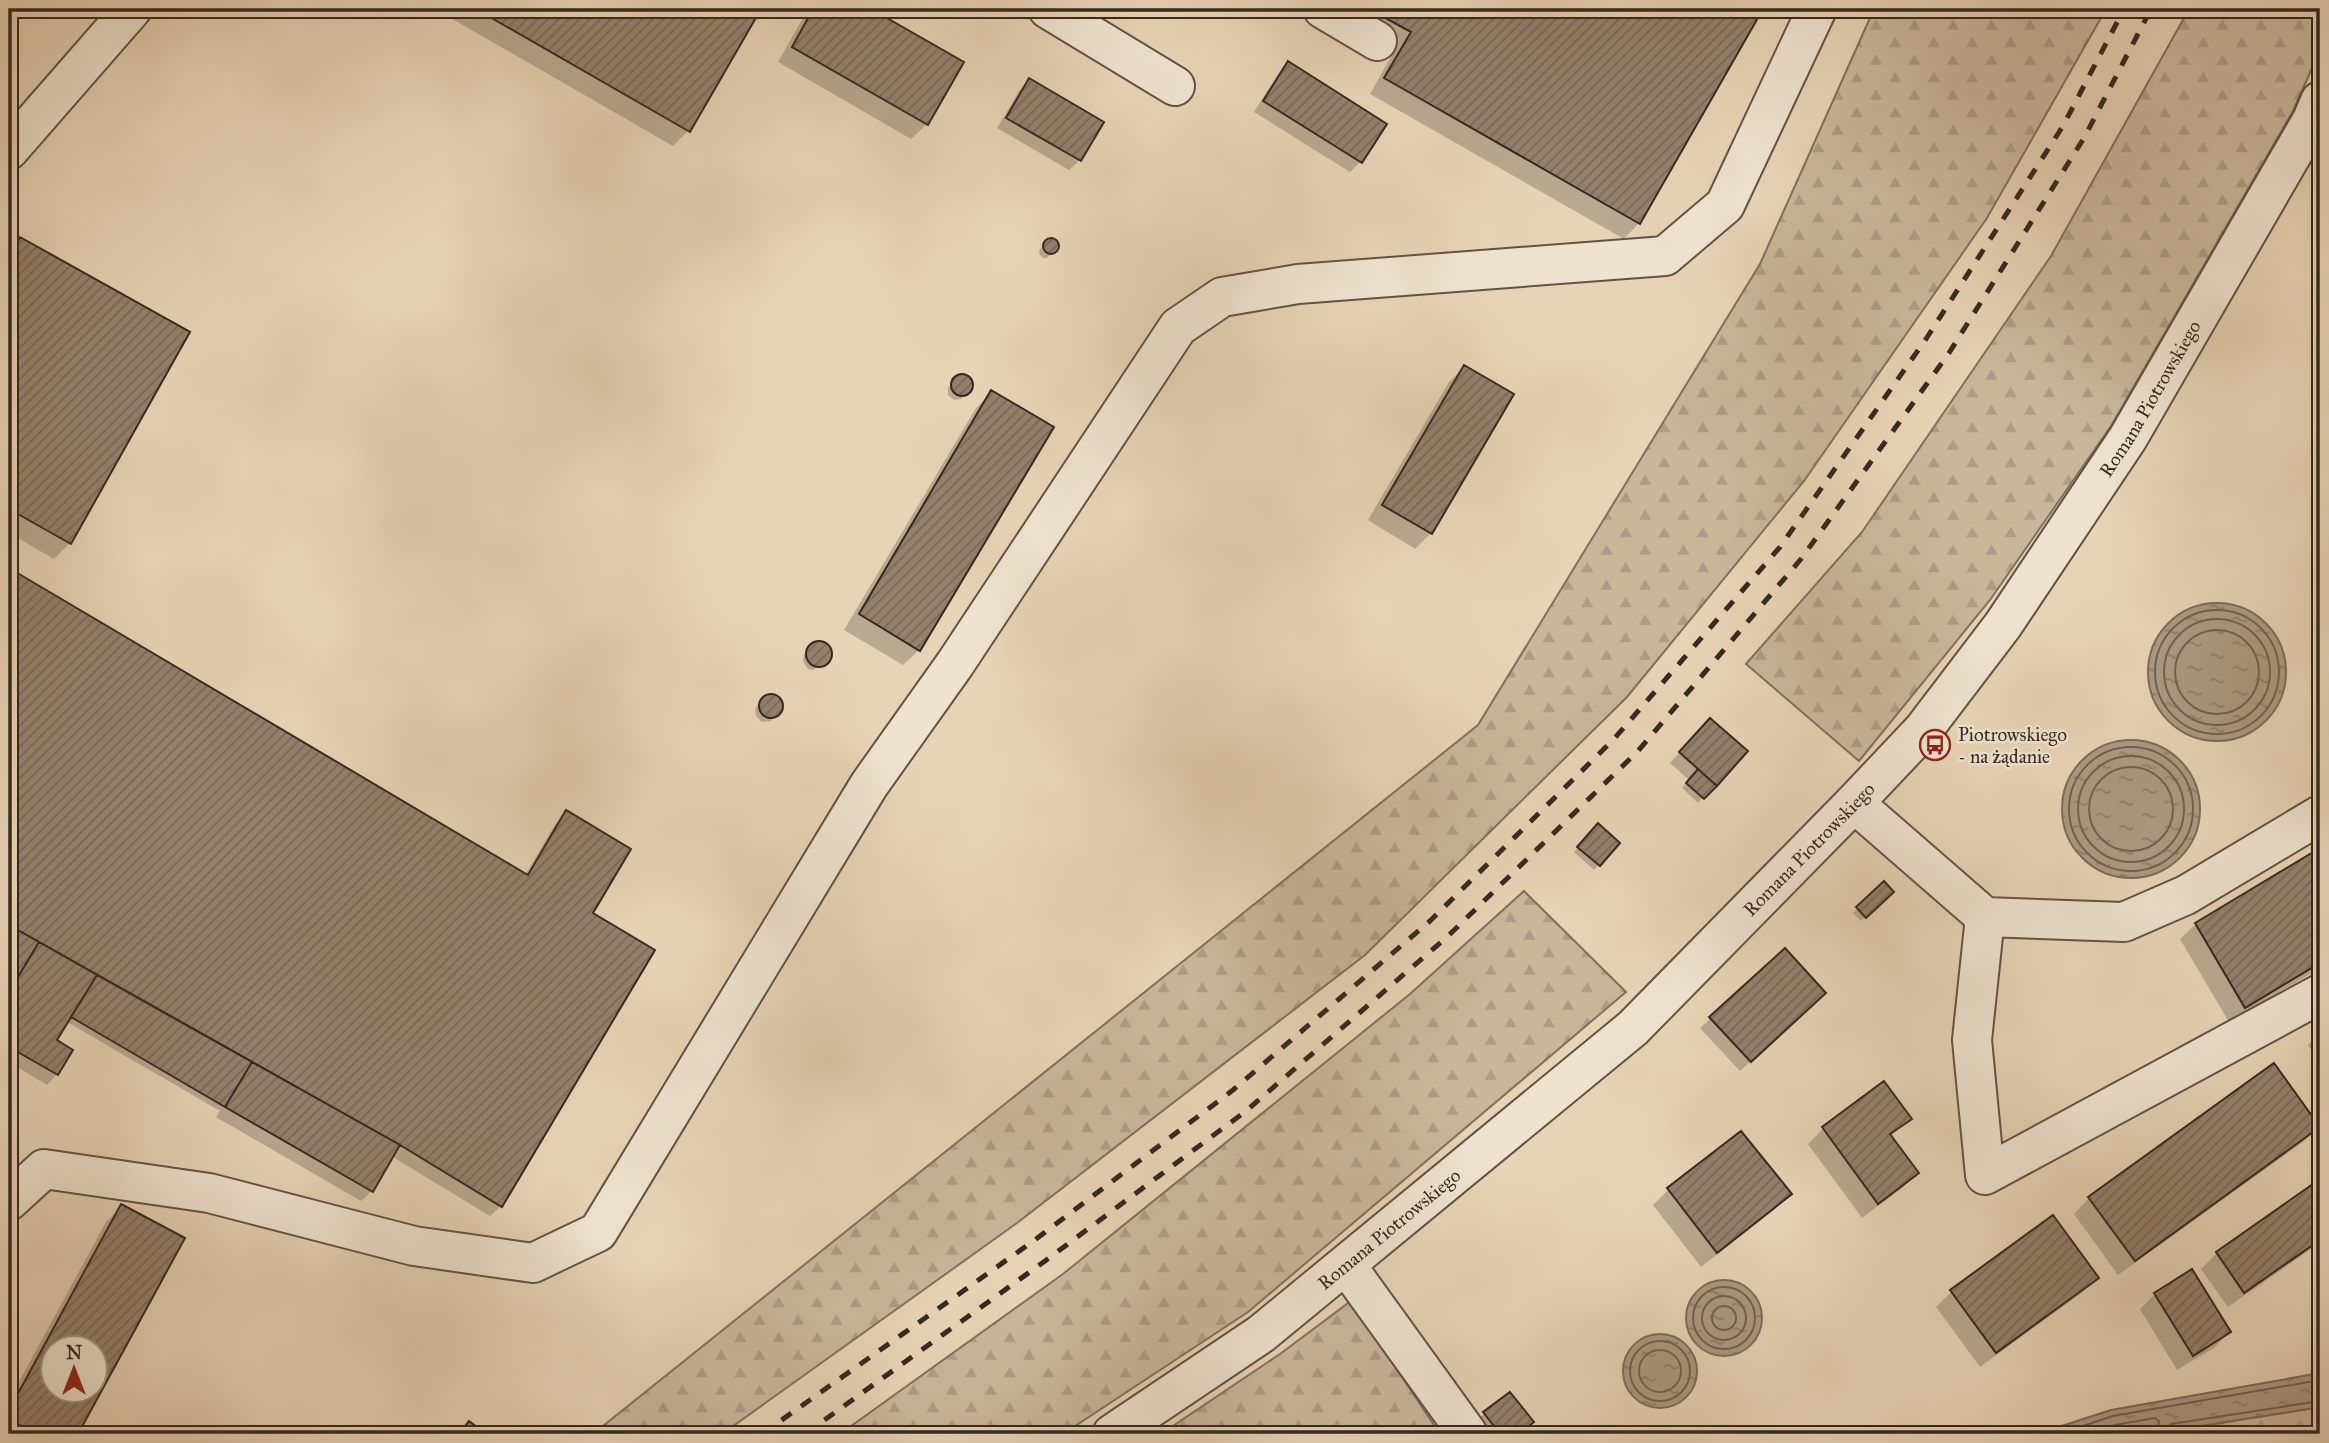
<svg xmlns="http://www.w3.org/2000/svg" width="2329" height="1443" viewBox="0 0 2329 1443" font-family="'IM FELL Great Primer',serif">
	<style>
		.forest { fill: url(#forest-firs); stroke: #80705d; stroke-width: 2 }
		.water { fill: url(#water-ripples); stroke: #7d6c5a; stroke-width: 2 }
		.shadow { fill: #0003; fill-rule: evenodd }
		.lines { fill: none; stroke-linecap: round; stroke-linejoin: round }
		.shore { stroke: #716150; stroke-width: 2 }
		.building { fill: url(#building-hatch); stroke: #37281e; stroke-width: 2; fill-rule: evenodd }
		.minor-casing { stroke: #635344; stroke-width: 42 }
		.minor { stroke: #efe3d0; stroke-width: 38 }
		.rail { stroke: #37281e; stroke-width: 5; stroke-dasharray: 12 12; stroke-linecap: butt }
		.labels { text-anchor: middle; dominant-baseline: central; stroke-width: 5; stroke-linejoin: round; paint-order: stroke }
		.street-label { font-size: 19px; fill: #37281e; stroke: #efe3d0 }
		.poi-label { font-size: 19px; fill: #37281e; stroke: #efe3d0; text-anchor: start }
	</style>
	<defs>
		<pattern id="forest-firs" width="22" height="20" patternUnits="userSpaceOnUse" patternTransform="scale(1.75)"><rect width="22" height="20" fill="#c9b79c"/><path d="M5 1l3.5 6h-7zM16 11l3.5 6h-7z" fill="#ad9d86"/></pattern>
		<pattern id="water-ripples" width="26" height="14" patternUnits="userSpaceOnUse" patternTransform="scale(1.75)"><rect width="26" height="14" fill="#ab9a82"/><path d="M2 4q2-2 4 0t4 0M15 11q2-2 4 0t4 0" fill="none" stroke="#8c7e6a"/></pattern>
		<pattern id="building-hatch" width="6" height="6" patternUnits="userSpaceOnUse" patternTransform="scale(1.75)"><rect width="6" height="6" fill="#93816d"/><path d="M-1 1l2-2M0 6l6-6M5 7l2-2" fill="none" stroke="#796a59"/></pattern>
	</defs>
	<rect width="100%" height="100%" fill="#e7d4b6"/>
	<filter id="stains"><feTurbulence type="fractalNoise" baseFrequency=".00286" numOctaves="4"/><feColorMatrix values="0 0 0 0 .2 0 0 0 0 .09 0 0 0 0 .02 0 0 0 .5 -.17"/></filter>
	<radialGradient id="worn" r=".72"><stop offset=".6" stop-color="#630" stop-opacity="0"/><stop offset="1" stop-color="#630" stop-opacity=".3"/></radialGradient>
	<path class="forest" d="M 1874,9 L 2106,9 L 1987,218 L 1804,481 L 1627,697 L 1365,955 L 1017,1223 L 722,1434 L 593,1434 L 1478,725 L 1760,264 Z
		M 2189,9 L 2320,9 L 2320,50 L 2293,111 L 2111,426 L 1990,600 L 1859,761 L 1746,664 L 1862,532 L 2051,256 Z
		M 1524,891 L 1626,992 L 1248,1312 L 1063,1434 L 840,1434 L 1063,1274 L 1410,994 Z
		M 1351,1301 L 1440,1434 L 1161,1434 L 1280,1354 Z
		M 2320,1407 L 2320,1434 L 2151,1434 Z"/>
	<path class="water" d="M2148 672a69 69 0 1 1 138 0a69 69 0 1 1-138 0Z
		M2062 809a69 69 0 1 1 138 0a69 69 0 1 1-138 0Z
		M1686 1318a38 38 0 1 1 76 0a38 38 0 1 1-76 0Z
		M1623 1371a37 37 0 1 1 74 0a37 37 0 1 1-74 0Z
		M 2320,1373 L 2320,1407 L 2151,1434 L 2037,1434 L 2111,1410 Z"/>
	<path class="shadow" d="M 435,9 L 759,9 L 688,131 L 673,146 Z
		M 808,9 L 868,9 L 962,63 L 927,124 L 911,139 L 778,62 Z
		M 1327,9 L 1761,9 L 1639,223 L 1624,239 L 1370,94 L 1396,48 Z
		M 1288,64 L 1360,162 L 1350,172 L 1254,112 L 1278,74 Z
		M 1029,81 L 1080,160 L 1069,170 L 997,128 L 1019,91 Z
		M 20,239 L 188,333 L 70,543 L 54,559 L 9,533 L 9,251 Z
		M 1049,240 L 1057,244 L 1057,249 L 1047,258 L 1043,258 L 1039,254 L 1040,249 Z
		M 1464,367 L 1431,533 L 1415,549 L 1368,520 L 1449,382 Z
		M 959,376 L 966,376 L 971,381 L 971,388 L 961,399 L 954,400 L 948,395 L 948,388 Z
		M 992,392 L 919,650 L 903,665 L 844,630 L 976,408 Z
		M 9,570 L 525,875 L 556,823 L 566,812 L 590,914 L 501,1206 L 490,1216 L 391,1156 L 372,1191 L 361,1201 L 216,1117 L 220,1111 L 67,1022 L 55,1041 L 57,1074 L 47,1085 L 9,1062 Z
		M 817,644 L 825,645 L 830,652 L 828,661 L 813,670 L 808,669 L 803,662 L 804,654 Z
		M 766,696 L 774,696 L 781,701 L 781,709 L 771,721 L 762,722 L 756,716 L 755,708 Z
		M 1700,730 L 1715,785 L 1698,803 L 1682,788 L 1689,780 L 1670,763 Z
		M 1593,830 L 1618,843 L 1594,870 L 1574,852 Z
		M 2320,850 L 2320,968 L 2229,1022 L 2180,939 L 2196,924 Z
		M 1884,884 L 1891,892 L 1861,921 L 1853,913 Z
		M 1814,1003 L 1740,1071 L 1700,1028 L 1711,1018 Z
		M 2320,1033 L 2320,1063 L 2308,1045 Z
		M 1884,1084 L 1909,1118 L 1890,1137 L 1917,1173 L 1901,1189 L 1862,1218 L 1808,1144 L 1823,1129 Z
		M 2318,1127 L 2303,1142 L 2118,1275 L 2074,1214 L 2089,1198 Z
		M 1741,1133 L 1789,1194 L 1774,1210 L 1701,1267 L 1653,1205 L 1668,1190 Z
		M 2320,1181 L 2320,1250 L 2317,1245 L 2228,1307 L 2201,1269 L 2217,1253 Z
		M 122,1206 L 183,1239 L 76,1434 L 9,1434 L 9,1400 L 106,1222 ZM 52,1348 L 94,1348 L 94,1390 L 52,1390 Z
		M 2053,1218 L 2097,1278 L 2081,1293 L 1980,1367 L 1936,1307 L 1951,1292 Z
		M 2155,1294 L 2229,1332 L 2214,1348 L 2177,1370 L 2140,1309 Z
		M 1484,1414 L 1527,1427 L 1517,1434 L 1492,1434 L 1480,1418 Z"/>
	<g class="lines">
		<path class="shore" d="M2155 672a62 62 0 1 1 124 0a62 62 0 1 1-124 0Z
			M2164 672a53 53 0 1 1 106 0a53 53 0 1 1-106 0Z
			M2175 672a42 42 0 1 1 84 0a42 42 0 1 1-84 0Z
			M2069 809a62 62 0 1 1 124 0a62 62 0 1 1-124 0Z
			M2078 809a53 53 0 1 1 106 0a53 53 0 1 1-106 0Z
			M2089 809a42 42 0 1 1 84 0a42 42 0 1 1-84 0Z
			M1693 1318a31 31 0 1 1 62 0a31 31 0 1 1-62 0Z
			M1702 1318a22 22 0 1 1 44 0a22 22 0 1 1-44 0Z
			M1712 1318a12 12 0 1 1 24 0a12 12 0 1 1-24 0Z
			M1630 1371a30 30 0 1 1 60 0a30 30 0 1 1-60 0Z
			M1639 1371a21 21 0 1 1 42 0a21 21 0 1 1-42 0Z
			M 2059,1434 L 2113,1416 L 2320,1380
			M 2087,1434 L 2115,1425 L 2155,1418 L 2159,1421 L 2156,1434
			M 2164,1434 L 2166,1428 L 2171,1424 L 2320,1401"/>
	</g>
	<path class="building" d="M 476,9 L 761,9 L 690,132 Z
		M 813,9 L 871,9 L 964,62 L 928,125 L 792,47 Z
		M 1369,9 L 1763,9 L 1640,224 L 1384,78 L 1411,32 Z
		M 1288,61 L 1387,124 L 1362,163 L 1263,101 Z
		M 1029,78 L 1104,122 L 1081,161 L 1006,118 Z
		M 20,237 L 190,332 L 71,544 L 9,509 L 9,257 Z
		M1043 246a8 8 0 1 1 16 0a8 8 0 1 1-16 0Z
		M 1464,365 L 1514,394 L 1432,534 L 1382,505 Z
		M951 385a11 11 0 1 1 22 0a11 11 0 1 1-22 0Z
		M 991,390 L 1054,427 L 920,651 L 859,614 Z
		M 9,568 L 528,875 L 566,810 L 631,849 L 593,913 L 655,950 L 502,1207 L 400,1145 L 9,925 Z
		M806 654a13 13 0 1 1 26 0a13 13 0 1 1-26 0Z
		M759 706a12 12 0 1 1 24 0a12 12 0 1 1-24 0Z
		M 1710,718 L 1748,751 L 1717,786 L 1679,752 Z
		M 1698,769 L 1717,786 L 1704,799 L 1686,783 Z
		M 1598,823 L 1620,843 L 1600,866 L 1577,847 Z
		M 2320,848 L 2320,963 L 2245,1008 L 2195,923 Z
		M 1884,881 L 1894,892 L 1866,918 L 1856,907 Z
		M 9,925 L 39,942 L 9,992 Z
		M 39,942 L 97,975 L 57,1040 L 73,1050 L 58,1075 L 9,1047 L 9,992 Z
		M 1785,948 L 1826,993 L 1751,1062 L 1709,1017 Z
		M 97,975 L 252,1062 L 225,1107 L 71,1017 Z
		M 252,1062 L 400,1145 L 373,1192 L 225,1107 Z
		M 2274,1063 L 2320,1127 L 2135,1261 L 2088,1197 Z
		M 1884,1081 L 1912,1119 L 1890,1134 L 1919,1173 L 1878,1204 L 1822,1127 Z
		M 1741,1131 L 1792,1194 L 1717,1253 L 1667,1188 Z
		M 2320,1179 L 2320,1240 L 2244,1293 L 2216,1252 Z
		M 121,1204 L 185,1238 L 78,1434 L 36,1434 L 9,1419 L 9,1410 ZM 52,1348 L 94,1348 L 94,1390 L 52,1390 Z
		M 2053,1215 L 2099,1278 L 1996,1353 L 1950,1290 Z
		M 2192,1269 L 2231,1332 L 2193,1356 L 2154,1293 Z
		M 1510,1392 L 1534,1422 L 1518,1434 L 1500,1434 L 1483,1412 Z
		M 469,1421 L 486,1434 L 459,1434 Z"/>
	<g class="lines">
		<g class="minor-casing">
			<g id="minor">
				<path d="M 1048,9 L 1175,86"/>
				<path d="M 1323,9 L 1377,41"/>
				<path d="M 9,150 L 132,9"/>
				<path d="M 1854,803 L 1985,917 L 2124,922 L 2186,895 L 2320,815"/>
				<path d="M 1985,917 L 1972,1040 L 1985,1175 L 2320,994"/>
				<path d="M 9,1201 L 44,1169 L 209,1193 L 414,1246 L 533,1263 L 598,1232 L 869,785 L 955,664 L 1178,327 L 1222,297 L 1298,284 L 1665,256 L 1725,205 L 1817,9"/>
				<path d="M 1346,1265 L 1468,1434"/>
				<path id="s1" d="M 1112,1434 L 1261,1334 L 1633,1028 L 1854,803 L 1923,730 L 2003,625 L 2128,438 L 2312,120 L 2320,101"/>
			</g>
		</g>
		<use href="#minor" class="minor"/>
		<path class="rail" d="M 762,1434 L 1032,1242 L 1233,1090 L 1430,921 L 1614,739 L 1780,547 L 1926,339 L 2063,126 L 2124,9
			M 805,1434 L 1045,1261 L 1246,1111 L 1447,937 L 1638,751 L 1801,559 L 1949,353 L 2084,138 L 2151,9"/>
	</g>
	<defs>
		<g id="bus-ring" transform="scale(1.575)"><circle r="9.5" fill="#efe3d0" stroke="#8f2418" stroke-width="1.5"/><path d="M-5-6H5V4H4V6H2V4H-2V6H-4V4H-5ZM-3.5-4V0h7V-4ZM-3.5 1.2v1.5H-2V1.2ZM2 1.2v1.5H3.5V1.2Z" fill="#8f2418"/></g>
	</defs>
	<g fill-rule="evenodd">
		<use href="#bus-ring" x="1935" y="745"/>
	</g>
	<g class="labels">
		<g class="street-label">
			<text stroke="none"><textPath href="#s1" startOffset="1479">Romana Piotrowskiego</textPath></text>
			<text stroke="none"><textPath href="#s1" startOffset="912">Romana Piotrowskiego</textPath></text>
			<text stroke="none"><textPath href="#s1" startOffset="345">Romana Piotrowskiego</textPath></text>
		</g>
		<g class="poi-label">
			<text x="1958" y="734">Piotrowskiego<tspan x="1958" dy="22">- na żądanie</tspan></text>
		</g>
	</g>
	<rect width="2329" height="1443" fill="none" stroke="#e7d4b6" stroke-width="35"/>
	<rect x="10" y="10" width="2308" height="1422" fill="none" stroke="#37281e" stroke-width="3.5"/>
	<rect x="18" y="18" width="2294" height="1408" fill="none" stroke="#37281e" stroke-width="2"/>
	<g transform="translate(74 1369)"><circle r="33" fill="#efe3d0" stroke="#a59889" stroke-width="2"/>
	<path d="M0-5L12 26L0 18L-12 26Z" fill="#8f2418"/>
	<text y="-10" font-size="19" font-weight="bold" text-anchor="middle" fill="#37281e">N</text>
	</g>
	<rect width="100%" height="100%" filter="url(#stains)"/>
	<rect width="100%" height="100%" fill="url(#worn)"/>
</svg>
